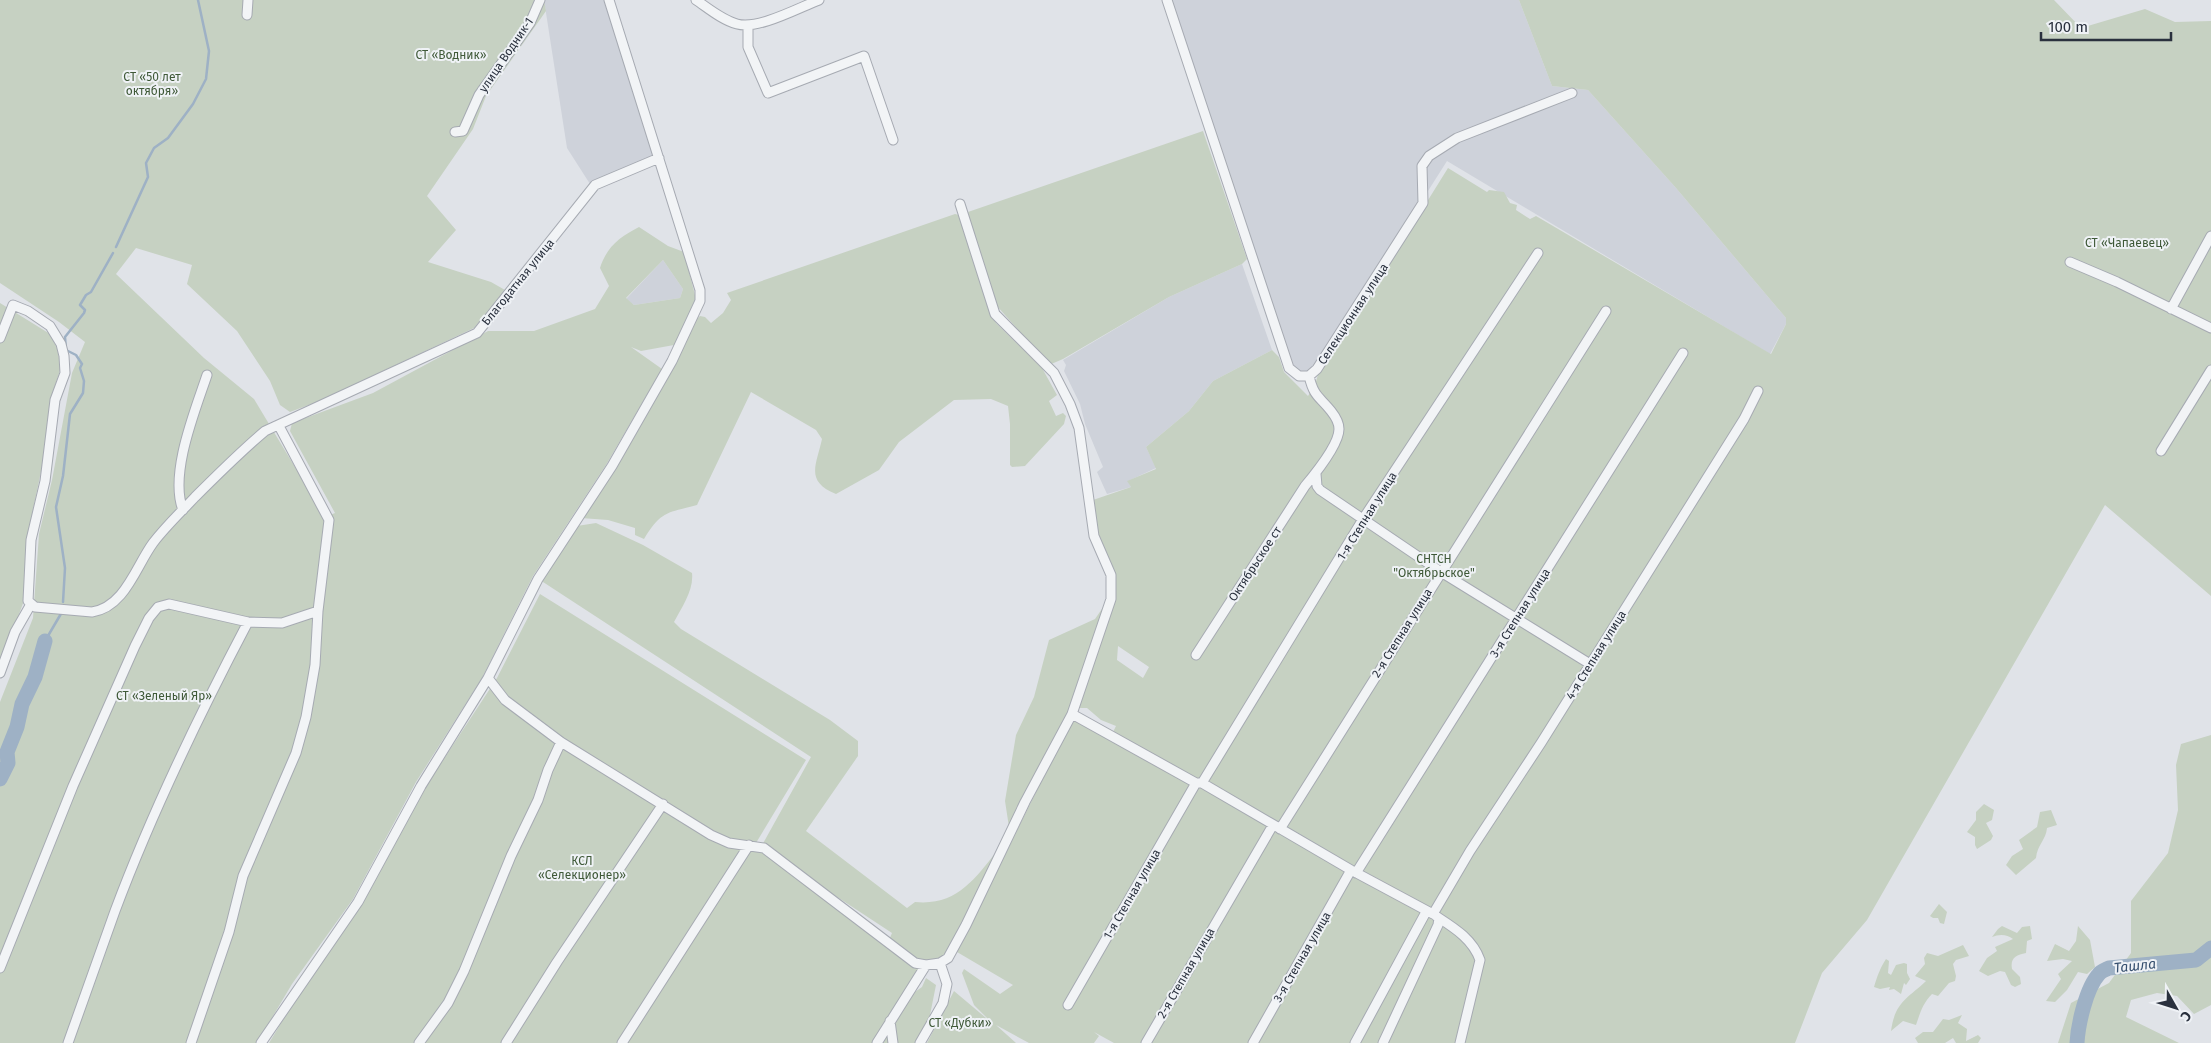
<svg xmlns="http://www.w3.org/2000/svg" width="2211" height="1043" viewBox="0 0 2211 1043" font-family="'Fira Sans',sans-serif">
	<style>
		.built { fill: #ced2da }
		.green { fill: #c6d1c2; fill-rule: evenodd }
		.lines { fill: none; stroke-linecap: round; stroke-linejoin: round }
		.stream { stroke: #9eb1c5; stroke-width: 2.5 }
		.river { stroke: #9eb1c5; stroke-width: 15 }
		.street-casing { stroke: #a6aab2; stroke-width: 11 }
		.street { stroke: #f2f4f6; stroke-width: 9 }
		.labels { text-anchor: middle; dominant-baseline: central; stroke-width: 4; stroke-linejoin: round; paint-order: stroke }
		.park-label { font-size: 12px; fill: #3f5938; stroke: #eff2f6 }
		.street-label { font-size: 12px; fill: #2a313e; stroke: #eff2f6 }
		.water-label { font-size: 14px; font-style: italic; fill: #37506f; stroke: #eff2f6 }
	</style>
	<rect width="100%" height="100%" fill="#e0e3e8"/>
	<path class="built" d="M 544,0 L 606,0 L 654,155 L 590,184 L 567,148 Z
		M 1170,0 L 1519,0 L 1552,86 L 1588,90 L 1676,188 L 1786,318 L 1786,324 L 1770,354 L 1447,161 L 1316,368 L 1305,374 L 1291,367 Z
		M 663,260 L 683,289 L 680,298 L 634,305 L 626,299 Z
		M 1242,264 L 1272,350 L 1213,381 L 1189,411 L 1146,447 L 1156,468 L 1128,481 L 1131,487 L 1107,494 L 1097,472 L 1103,467 L 1085,424 L 1080,404 L 1064,371 L 1066,365 L 1063,360 L 1169,297 Z"/>
	<path class="green" d="M 0,0 L 544,0 L 546,11 L 486,96 L 473,129 L 427,196 L 456,230 L 428,262 L 491,282 L 505,290 L 474,328 L 322,400 L 290,412 L 280,405 L 270,381 L 237,331 L 187,284 L 192,265 L 136,248 L 116,274 L 204,358 L 254,399 L 325,517 L 335,513 L 290,431 L 292,423 L 373,393 L 488,331 L 534,331 L 595,309 L 609,286 L 600,268 C 607,246 620,237 639,227 L 668,246 L 684,252 L 696,299 L 674,345 L 641,351 L 631,347 L 662,369 L 606,465 L 533,576 L 482,678 L 416,782 L 353,899 L 292,984 L 257,1043 L 0,1043 L 0,702 L 33,618 L 39,534 L 52,480 L 72,373 L 85,342 L 59,322 L 0,283 ZM 663,260 L 683,289 L 680,298 L 634,305 L 626,298 Z
		M 1519,0 L 2054,0 L 2081,28 L 2145,9 L 2175,22 L 2211,21 L 2211,596 L 2105,505 L 1867,920 L 1822,973 L 1795,1043 L 1114,1043 L 1094,1032 L 1099,1036 L 1094,1043 L 1029,1043 L 996,1025 L 1016,1043 L 927,1043 L 954,991 L 992,1023 L 974,1005 L 962,973 L 964,969 L 1000,994 L 1013,985 L 957,952 L 1075,713 L 1113,732 L 1116,726 L 1101,720 L 1087,708 L 1076,708 L 1113,600 L 1096,536 L 1093,500 L 1131,487 L 1127,481 L 1156,469 L 1146,447 L 1189,411 L 1213,381 L 1272,350 L 1279,357 L 1284,372 L 1308,396 L 1315,385 L 1319,371 L 1336,348 L 1448,168 L 1487,192 L 1489,190 L 1504,192 L 1510,203 L 1517,205 L 1516,210 L 1530,219 L 1536,216 L 1771,354 L 1786,324 L 1786,318 L 1676,188 L 1588,90 L 1552,86 ZM 1118,646 L 1149,667 L 1143,678 L 1117,660 Z
		M 1203,131 L 1247,259 L 1242,264 L 1169,297 L 1063,359 L 1049,365 L 997,306 L 993,298 L 974,238 L 968,212 Z
		M 955,214 L 959,215 L 996,323 L 1042,368 L 1057,395 L 1049,401 L 1056,416 L 1063,413 L 1066,416 L 1064,424 L 1025,466 L 1012,467 L 1010,465 L 1010,424 L 1008,406 L 991,399 L 954,400 L 899,442 L 879,470 L 836,494 C 805,481 816,466 822,439 L 816,430 L 751,392 L 697,505 C 667,513 661,511 644,539 L 635,535 L 635,528 L 608,520 L 581,518 L 693,322 L 700,316 L 705,317 L 711,323 L 723,313 L 731,300 L 727,293 Z
		M 0,303 L 50,334 L 57,348 L 61,367 L 51,398 L 44,457 L 28,534 L 25,598 L 0,665 Z
		M 596,523 L 643,545 L 692,573 C 694,590 682,607 674,622 L 681,629 L 830,720 L 858,741 L 858,756 L 806,831 L 907,908 L 915,902 C 956,906 974,880 997,851 C 982,883 968,926 946,954 C 942,959 935,962 929,962 C 914,963 900,948 889,940 L 892,933 L 790,866 L 787,872 L 919,968 L 874,1043 L 269,1043 L 292,1005 L 339,938 L 371,886 L 430,780 L 497,678 L 540,594 L 806,760 L 756,843 L 761,847 L 811,757 L 543,582 L 543,577 L 577,526 Z
		M 1106,603 L 1068,713 L 1009,827 L 1005,801 L 1016,735 L 1034,697 L 1049,640 L 1095,619 Z
		M 2211,735 L 2211,1005 L 2194,1014 L 2177,996 L 2157,993 L 2131,1000 L 2126,1017 L 2179,1043 L 2058,1043 L 2071,1003 L 2109,983 L 2131,953 L 2131,901 L 2168,853 L 2178,810 L 2176,765 L 2181,744 Z
		M 1984,804 L 1994,810 L 1992,820 L 1986,823 L 1993,836 L 1991,840 L 1977,849 L 1975,845 L 1975,837 L 1967,832 L 1976,820 L 1976,812 Z
		M 2051,810 L 2057,825 L 2047,828 C 2046,840 2037,845 2036,858 L 2016,875 L 2006,865 L 2012,856 L 2023,849 L 2019,840 L 2037,827 L 2040,812 Z
		M 1939,904 L 1947,912 L 1944,924 L 1940,923 L 1938,918 L 1933,918 L 1930,916 Z
		M 2002,926 L 2017,933 L 2022,927 L 2030,926 L 2032,939 L 2027,941 L 2026,953 C 2016,955 2010,958 2012,969 L 2020,977 L 2021,984 L 2015,987 L 2011,985 L 2005,972 L 2000,971 L 1988,976 L 1979,971 L 1987,958 L 1997,951 L 1995,947 L 2013,939 C 2007,934 1999,934 1992,937 L 1998,929 Z
		M 2078,926 L 2090,940 L 2095,967 L 2087,974 L 2078,972 L 2067,990 L 2055,1002 L 2046,1001 L 2061,979 L 2058,974 L 2072,961 L 2063,959 L 2047,961 L 2055,944 L 2069,951 L 2076,941 Z
		M 1963,945 L 1969,956 L 1956,960 L 1953,964 L 1956,976 L 1955,981 L 1949,983 L 1938,996 L 1932,994 C 1923,1003 1920,1013 1916,1025 L 1903,1021 L 1891,1031 C 1895,1002 1907,999 1926,981 L 1915,976 L 1925,964 L 1924,958 L 1927,953 L 1938,956 Z
		M 1886,959 L 1889,961 L 1888,973 L 1891,975 L 1896,965 L 1904,963 L 1907,964 L 1907,973 L 1910,979 L 1906,985 L 1904,983 L 1901,994 L 1894,989 L 1889,990 L 1890,987 L 1880,989 L 1874,987 C 1877,977 1880,968 1886,959 Z
		M 926,978 L 936,985 L 928,1025 L 916,1043 L 882,1043 L 912,994 L 922,987 Z
		M 1962,1015 L 1958,1023 L 1967,1029 L 1966,1041 L 1978,1035 L 1981,1038 L 1978,1043 L 1956,1043 L 1953,1038 L 1945,1043 L 1918,1043 L 1915,1038 L 1923,1032 L 1933,1032 L 1943,1019 L 1949,1020 Z"/>
	<g class="lines">
		<path class="stream" d="M 116,247 L 148,177 L 146,163 L 154,148 L 168,138 L 193,104 L 206,79 L 209,51 L 198,0
			M 63,602 L 65,568 L 56,507 L 63,476 L 70,414 L 83,393 L 84,381 L 80,368 L 82,364 L 76,355 L 66,350 L 65,337 L 84,313 L 85,310 L 80,305 L 86,295 L 91,292 L 113,253
			M 45,641 L 62,612"/>
		<path class="river" d="M 0,779 L 8,763 L 7,752 L 17,727 L 22,704 L 35,677 L 45,641
			M 2077,1043 C 2078,1025 2086,988 2099,974 C 2101,971 2105,970 2109,968 L 2196,960 L 2211,948"/>
		<g class="street-casing">
			<path id="street" d="M 609,0 L 700,290 L 700,301 L 672,361 L 612,466 L 538,579 L 488,678 L 505,700 L 561,742 L 711,835 L 729,843 L 764,848 L 915,963 L 926,965 L 940,963 L 948,958 L 966,925 L 1025,802 L 1072,714 L 1111,599 L 1111,575 L 1094,536 L 1079,428 L 1070,404 L 1054,373 L 995,314 L 960,204
				M 696,0 C 708,8 722,20 737,24 C 758,30 798,8 819,0
				M 1167,0 L 1289,368 L 1299,376 L 1309,376 L 1317,369 L 1423,203 L 1422,166 L 1429,156 L 1457,138 L 1572,93
				M 247,15 L 248,0
				M 748,25 L 748,47 L 768,93 L 864,56 L 893,140
				M 455,132 L 463,131 L 479,95 L 530,23 L 540,0
				M 2070,262 L 2117,282 L 2211,328
				M 2171,309 L 2211,236
				M 0,338 L 13,305 L 28,311 L 50,326 L 61,344 L 64,356 L 65,373 L 55,400 L 45,481 L 31,540 L 28,601 L 35,607 L 92,612 C 125,607 136,566 153,543 C 166,526 181,512 195,497 C 218,474 240,452 265,431 L 477,333 L 595,185 L 659,158
				M 2161,451 L 2211,370
				M 1316,474 L 1317,486 L 1320,490 L 1441,572 L 1590,664
				M 183,510 C 169,474 195,411 207,375
				M 1196,655 L 1305,486 C 1315,474 1339,444 1339,429 C 1339,422 1335,416 1331,411 C 1319,396 1314,397 1309,376
				M 0,673 L 15,632 L 31,604
				M 1072,714 L 1196,783 L 1202,783 L 1351,870 L 1433,914 L 1470,851 L 1541,743 L 1744,419 L 1758,391
				M 1202,783 L 1363,519 L 1538,253
				M 1280,829 L 1606,311
				M 1356,873 L 1683,353
				M 1439,918 C 1456,929 1473,940 1480,960 L 1460,1043
				M 0,968 L 73,786 L 135,646 L 149,618 L 158,607 L 169,604 L 248,622 L 282,623 L 318,611
				M 1068,1005 L 1196,783
				M 890,1021 L 893,1043
				M 68,1043 C 84,999 99,955 115,911 C 152,812 199,715 248,622
				M 191,1043 L 229,932 L 243,876 L 296,753 L 306,717 L 315,665 L 318,611 L 329,520 L 279,426
				M 261,1043 L 358,902 L 421,786 L 488,678
				M 419,1043 L 448,1003 L 464,971 L 511,856 L 538,800 L 548,770 L 561,742
				M 506,1043 L 557,962 L 663,804
				M 622,1043 L 749,845
				M 877,1043 L 926,965
				M 920,1043 L 943,1003 L 947,984 L 940,963
				M 1146,1043 L 1273,825
				M 1253,1043 L 1351,870
				M 1355,1043 L 1426,912
				M 1383,1043 L 1438,925 L 1439,918 L 1436,916"/>
		</g>
		<use href="#street" class="street"/>
	</g>
	<g class="labels">
		<g class="park-label">
			<text x="451" y="55">СТ «Водник»</text>
			<text x="152" y="77">СТ «50 лет<tspan x="152" dy="14">октября»</tspan></text>
			<text x="2127" y="243">СТ «Чапаевец»</text>
			<text x="1434" y="559">СНТСН<tspan x="1434" dy="14">"Октябрьское"</tspan></text>
			<text x="164" y="696">СТ «Зеленый Яр»</text>
			<text x="582" y="861">КСЛ<tspan x="582" dy="14">«Селекционер»</tspan></text>
			<text x="960" y="1023">СТ «Дубки»</text>
		</g>
		<g class="street-label">
			<text transform="translate(506 55) rotate(-56)">улица Водник-1</text>
			<text transform="translate(518 282) rotate(-51)">Благодатная улица</text>
			<text transform="translate(1353 314) rotate(-57)">Селекционная улица</text>
			<text transform="translate(1367 516) rotate(-58)">1-я Степная улица</text>
			<text transform="translate(1255 564) rotate(-57)">Октябрьское ст</text>
			<text transform="translate(1520 613) rotate(-58)">3-я Степная улица</text>
			<text transform="translate(1402 633) rotate(-58)">2-я Степная улица</text>
			<text transform="translate(1596 655) rotate(-58)">4-я Степная улица</text>
			<text transform="translate(1132 894) rotate(-60)">1-я Степная улица</text>
			<text transform="translate(1302 957) rotate(-60)">3-я Степная улица</text>
			<text transform="translate(1186 973) rotate(-60)">2-я Степная улица</text>
		</g>
		<g class="water-label">
			<text transform="translate(2135 966) rotate(-6)">Ташла</text>
		</g>
	</g>
	<g transform="translate(2176 1008) rotate(129)" stroke="#eff2f6" stroke-width="4" paint-order="stroke">
	<path d="M0-4L9 19L0 12L-9 19Z" fill="#2a313e"/>
	<text y="-8" font-size="14" font-weight="bold" text-anchor="middle" fill="#2a313e">С</text>
	</g>
	<path d="M2041 32v8h130v-8" fill="none" stroke="#2a313e" stroke-width="2.5"/>
	<text x="2048" y="32" font-size="15" fill="#2a313e" stroke="#eff2f6" stroke-width="4" paint-order="stroke">100 m</text>
</svg>
